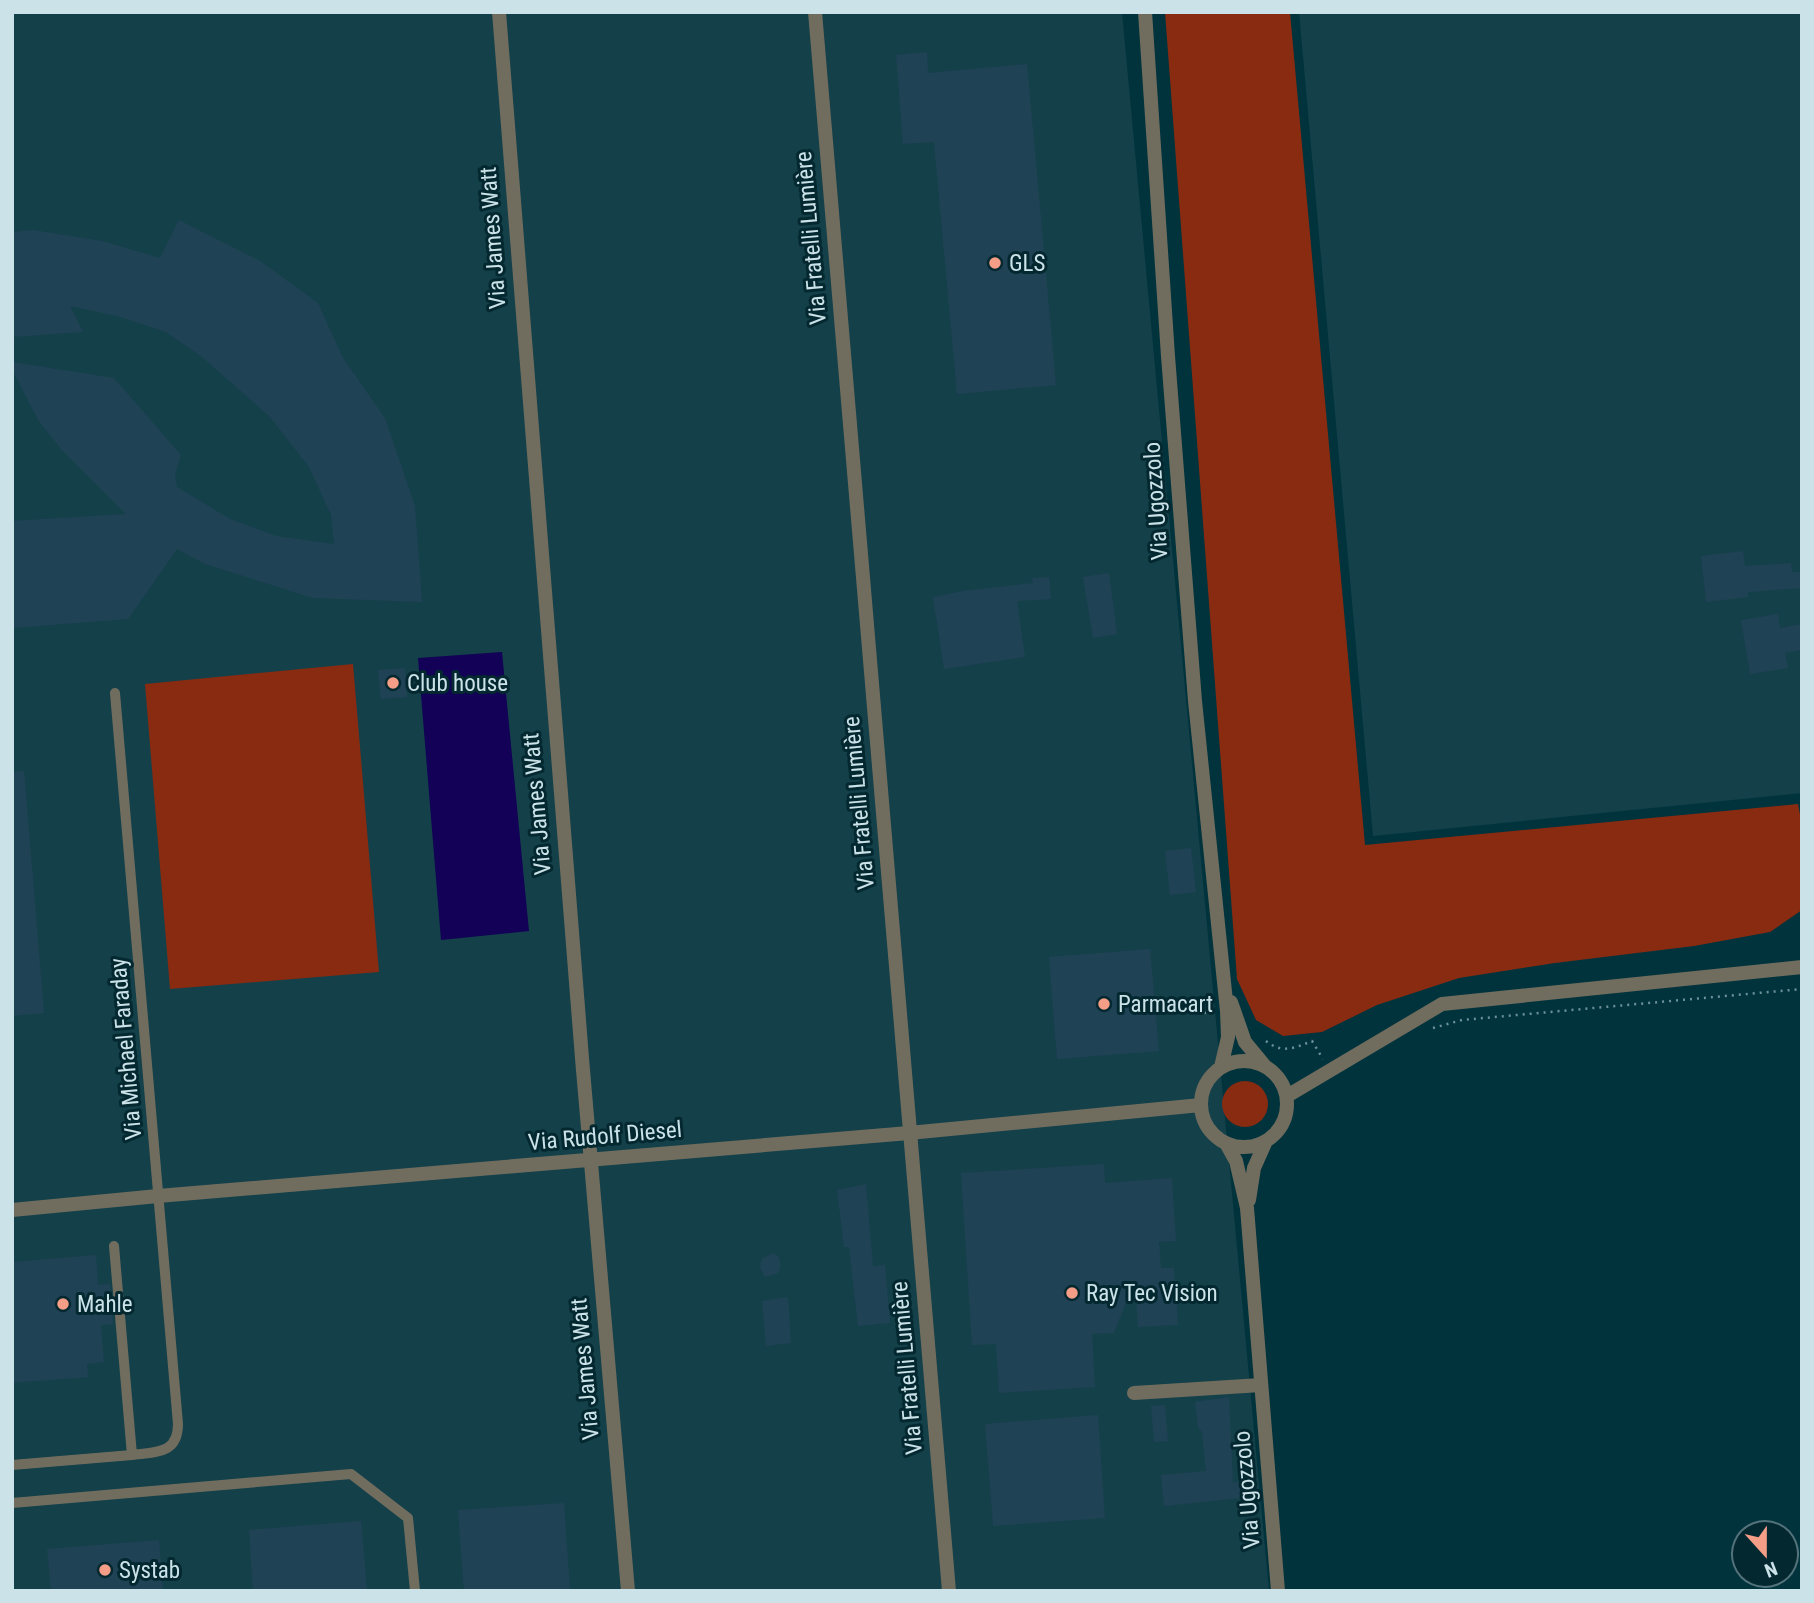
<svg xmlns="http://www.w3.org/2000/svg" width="1814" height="1603" viewBox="0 0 1814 1603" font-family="'Roboto Condensed',sans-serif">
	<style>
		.built { fill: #14404a }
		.green { fill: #892b11 }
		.water { fill: #120156 }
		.building { fill: #204255 }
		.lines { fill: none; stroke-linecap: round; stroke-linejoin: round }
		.path { stroke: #6d9199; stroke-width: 2.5; stroke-dasharray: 2 5; stroke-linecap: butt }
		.lane { stroke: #716d5e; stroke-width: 10 }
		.street { stroke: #716d5e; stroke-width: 14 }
		.poi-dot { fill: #f49e87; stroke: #042830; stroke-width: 2.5 }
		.labels { text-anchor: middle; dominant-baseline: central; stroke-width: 6; stroke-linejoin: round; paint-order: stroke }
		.street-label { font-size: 23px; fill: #cae2e8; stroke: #042830 }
		.poi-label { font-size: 23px; fill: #cae2e8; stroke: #042830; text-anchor: start }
	</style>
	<rect width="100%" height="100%" fill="#01333d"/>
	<path class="built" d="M 12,12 L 1122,12 L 1269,1591 L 12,1591 Z
		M 1299,12 L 1802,12 L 1802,793 L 1373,836 Z"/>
	<path class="green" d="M 1165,12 L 1290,12 L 1365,845 L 1798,804 L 1802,825 L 1802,910 L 1770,932 L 1694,946 L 1555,963 L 1459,978 L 1377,1005 L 1322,1032 L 1283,1036 L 1256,1020 L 1237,979 Z
		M 353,664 L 379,972 L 170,989 L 145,684 Z
		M1222 1104a23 23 0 1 1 46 0a23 23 0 1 1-46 0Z"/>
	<path class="water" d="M 502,652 L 529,931 L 441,940 L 418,658 Z"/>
	<path class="building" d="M 927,52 L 928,73 L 1027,64 L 1056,385 L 957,394 L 934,142 L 903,144 L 896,55 Z
		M 179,220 L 260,261 L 318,303 L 343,358 L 385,418 L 415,506 L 422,602 L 313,598 L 205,564 L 177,549 L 128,619 L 12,628 L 12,521 L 126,514 L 61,449 L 38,420 L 12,369 L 12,362 L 114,378 L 181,455 L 175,474 L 177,487 L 230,519 L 276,536 L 334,544 L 331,515 L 309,467 L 270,417 L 201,356 L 166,332 L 117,316 L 70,306 L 83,332 L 12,337 L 12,232 L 33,230 L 102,241 L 160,258 Z
		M 1743,551 L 1745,566 L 1791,563 L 1792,572 L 1802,572 L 1802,588 L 1748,592 L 1748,597 L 1706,602 L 1701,556 Z
		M 1109,573 L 1117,634 L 1093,638 L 1083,577 Z
		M 1049,577 L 1051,599 L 1017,601 L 1025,657 L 944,669 L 933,597 L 964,591 L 1033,583 L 1032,578 Z
		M 1778,614 L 1780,628 L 1802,624 L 1802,650 L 1785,653 L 1788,668 L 1750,674 L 1741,620 Z
		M 405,668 L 407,697 L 381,699 L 378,670 Z
		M 24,771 L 44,1013 L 12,1016 L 12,772 Z
		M 1191,848 L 1196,892 L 1170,895 L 1165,851 Z
		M 1150,949 L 1159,1051 L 1057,1059 L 1049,957 Z
		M 1104,1164 L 1105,1183 L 1172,1178 L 1176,1241 L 1159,1242 L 1161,1268 L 1174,1268 L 1178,1325 L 1138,1327 L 1135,1279 L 1114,1333 L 1092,1334 L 1095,1387 L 999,1393 L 996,1344 L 972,1345 L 961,1173 Z
		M 866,1184 L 873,1266 L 885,1265 L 890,1323 L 858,1326 L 849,1247 L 844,1247 L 837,1190 Z
		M 773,1253 L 778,1256 L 780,1261 L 780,1268 L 778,1273 L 765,1277 L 760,1267 L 762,1259 Z
		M 96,1255 L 98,1285 L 110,1284 L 113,1324 L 101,1325 L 104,1362 L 87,1364 L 88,1377 L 12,1383 L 12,1262 Z
		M 788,1297 L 791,1343 L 766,1346 L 762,1301 Z
		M 1229,1397 L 1233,1483 L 1240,1482 L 1241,1498 L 1164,1506 L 1161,1475 L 1206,1471 L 1202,1432 L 1198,1428 L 1195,1402 Z
		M 1165,1405 L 1168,1441 L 1154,1442 L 1151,1406 Z
		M 1098,1415 L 1105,1518 L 993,1526 L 985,1424 Z
		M 564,1503 L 570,1591 L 464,1591 L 458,1510 Z
		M 361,1521 L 367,1591 L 253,1591 L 249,1530 Z
		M 159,1540 L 163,1591 L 51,1591 L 47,1549 Z"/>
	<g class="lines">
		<path class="path" d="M 1204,1013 L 1213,1012
			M 1433,1028 L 1462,1020 L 1802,989
			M 1266,1041 C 1282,1054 1295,1048 1312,1041 L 1323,1059"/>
		<path class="lane" d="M 115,693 L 178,1424 C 178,1454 156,1452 132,1455
			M 12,1465 L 132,1455 L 114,1246
			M 12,1503 L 351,1474 L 408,1518 L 415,1591"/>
		<path class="street" d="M 499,12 C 539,539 581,1065 628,1591
			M 815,12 L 949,1591
			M 1145,12 L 1168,356 L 1195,701 L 1227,1011 L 1228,1037 L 1221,1067
			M 1231,1002 L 1245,1042 L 1264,1065
			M1201 1104a43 43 0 1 1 86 0a43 43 0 1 1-86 0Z
			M 1287,1096 L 1442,1004 L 1802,967
			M 1226,1143 L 1236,1161 L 1247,1208 L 1278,1591
			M 1249,1200 L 1254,1168 L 1266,1141
			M 12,1210 L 158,1196 L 909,1133 L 1201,1105
			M 1134,1393 L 1261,1385"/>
	</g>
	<g class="poi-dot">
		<circle cx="995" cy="263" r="7"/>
		<circle cx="393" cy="683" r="7"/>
		<circle cx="1104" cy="1004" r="7"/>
		<circle cx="1072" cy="1293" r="7"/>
		<circle cx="63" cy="1304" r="7"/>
		<circle cx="105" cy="1570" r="7"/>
	</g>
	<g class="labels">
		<g class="street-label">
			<text transform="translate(493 238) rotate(-94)">Via James Watt</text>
			<text transform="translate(811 238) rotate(-95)">Via Fratelli Lumière</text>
			<text transform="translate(1156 501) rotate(-94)">Via Ugozzolo</text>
			<text transform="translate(859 803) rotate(-95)">Via Fratelli Lumière</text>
			<text transform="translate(537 804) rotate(-95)">Via James Watt</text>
			<text transform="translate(126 1049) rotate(-95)">Via Michael Faraday</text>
			<text transform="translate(605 1136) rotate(-5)">Via Rudolf Diesel</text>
			<text transform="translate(907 1368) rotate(-95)">Via Fratelli Lumière</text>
			<text transform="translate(585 1369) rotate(-95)">Via James Watt</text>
			<text transform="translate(1247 1490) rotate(-95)">Via Ugozzolo</text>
		</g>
		<g class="poi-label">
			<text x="1009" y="263">GLS</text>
			<text x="407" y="683">Club house</text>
			<text x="1118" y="1004">Parmacart</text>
			<text x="1086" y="1293">Ray Tec Vision</text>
			<text x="77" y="1304">Mahle</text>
			<text x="119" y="1570">Systab</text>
		</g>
	</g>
	<rect width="1814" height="1603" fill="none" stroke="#cae2e8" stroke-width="28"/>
	<g transform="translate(1765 1554) rotate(159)"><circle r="33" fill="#042830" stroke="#53727a" stroke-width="2"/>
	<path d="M0-5L12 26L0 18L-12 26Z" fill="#f49e87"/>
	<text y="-10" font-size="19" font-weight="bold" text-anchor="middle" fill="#cae2e8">N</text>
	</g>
</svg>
